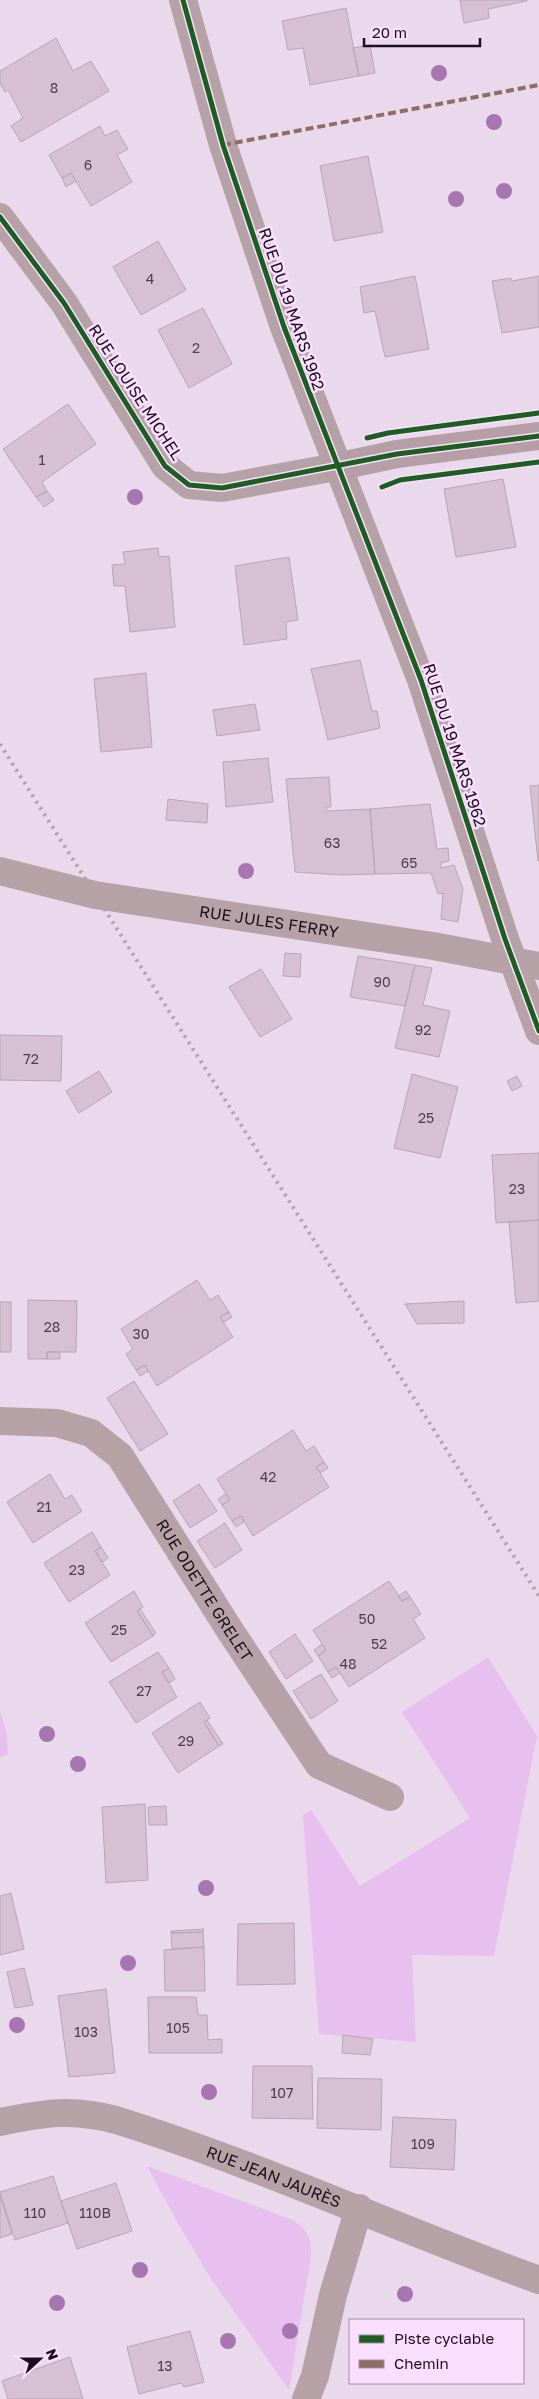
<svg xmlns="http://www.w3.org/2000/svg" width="539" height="2399" viewBox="0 0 539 2399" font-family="'Golos Text',sans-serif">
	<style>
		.green { fill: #e8c0ef }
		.building { fill: #d7c0d3; stroke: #b7a6b5 }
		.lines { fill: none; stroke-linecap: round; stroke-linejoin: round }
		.street { stroke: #b6a1a6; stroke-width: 28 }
		.secondary { stroke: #b69ea6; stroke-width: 28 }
		.rail { stroke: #b3a2ad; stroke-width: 4; stroke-dasharray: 2.5 5; stroke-linecap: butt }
		.quiet { stroke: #8d6e63; stroke-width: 4; stroke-dasharray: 8 4; stroke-linecap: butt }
		.cycleway-casing { stroke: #fadffe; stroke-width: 8 }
		.cycleway { stroke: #1b5e20; stroke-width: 5 }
		.tree { fill: #a775af }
		.labels { text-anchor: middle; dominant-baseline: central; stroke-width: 5; stroke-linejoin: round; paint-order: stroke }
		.number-label { font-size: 14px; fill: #4d3e4d }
		.street-label { font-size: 16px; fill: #1b0f1c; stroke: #fadffe }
	</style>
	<rect width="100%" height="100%" fill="#ead8ed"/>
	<path class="green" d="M 488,1657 L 537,1736 L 494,1956 L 412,1955 L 416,2042 L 319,2034 L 303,1815 L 311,1810 L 360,1886 L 470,1818 L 402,1712 Z
		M 0,1710 L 7,1735 L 8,1754 L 0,1757 Z
		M 147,2166 L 293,2220 C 308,2230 312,2238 311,2257 L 289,2390 L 210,2277 L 176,2220 Z"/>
	<path class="building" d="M 460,0 L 527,0 L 527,1 L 488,9 L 489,18 L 464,23 Z
		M 346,8 L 359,76 L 310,85 L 303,48 L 288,50 L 282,21 Z
		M 56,38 L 73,71 L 91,61 L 109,91 L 21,142 L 11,126 L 23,118 L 8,90 L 5,92 L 0,84 L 0,71 Z
		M 370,45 L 375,73 L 359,76 L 353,48 Z
		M 100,126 L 105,136 L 117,130 L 128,149 L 117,155 L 132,182 L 91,206 L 71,173 L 62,178 L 49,155 Z
		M 368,156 L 383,232 L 334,241 L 320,166 Z
		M 71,173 L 76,181 L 66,187 L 62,178 Z
		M 158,241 L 186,290 L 141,315 L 113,267 Z
		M 415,276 L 429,349 L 385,357 L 375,311 L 364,313 L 360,287 Z
		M 539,276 L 539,327 L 502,333 L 492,281 L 511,278 L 512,281 Z
		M 203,308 L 232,364 L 189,388 L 158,330 Z
		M 68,404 L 96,444 L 42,482 L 47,491 L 36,497 L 3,449 Z
		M 503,479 L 516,547 L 456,557 L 444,489 Z
		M 47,491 L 54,500 L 44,507 L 36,497 Z
		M 158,548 L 159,557 L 169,556 L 175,627 L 130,632 L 125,586 L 114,586 L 112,565 L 125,564 L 123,552 Z
		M 289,557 L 298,620 L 286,622 L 287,639 L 244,645 L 235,566 Z
		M 360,660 L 372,711 L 377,711 L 380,728 L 328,740 L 311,669 Z
		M 146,673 L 152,747 L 101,752 L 94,679 Z
		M 255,704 L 260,730 L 217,736 L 213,710 Z
		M 268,758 L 273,802 L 226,807 L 223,762 Z
		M 329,777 L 331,807 L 326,807 L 327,811 L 370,809 L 375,874 L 342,875 L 295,872 L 286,779 Z
		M 539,785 L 539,861 L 538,861 L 530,786 Z
		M 168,799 L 208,804 L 207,823 L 166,820 Z
		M 430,804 L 437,849 L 448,848 L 449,861 L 441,863 L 441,868 L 454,865 L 463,889 L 458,922 L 441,919 L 443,893 L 438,894 L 431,873 L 375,874 L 370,809 Z
		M 285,953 L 301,954 L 300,977 L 283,976 Z
		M 358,956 L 415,965 L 405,1006 L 350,997 Z
		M 415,965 L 432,968 L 423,1005 L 450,1011 L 439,1057 L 395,1048 Z
		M 261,969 L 292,1019 L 260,1037 L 229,987 Z
		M 0,1035 L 62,1036 L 61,1081 L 0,1080 Z
		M 99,1071 L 112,1092 L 79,1113 L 66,1091 Z
		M 412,1074 L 458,1087 L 440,1158 L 394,1148 Z
		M 517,1076 L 522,1086 L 512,1091 L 507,1081 Z
		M 539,1153 L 539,1220 L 496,1223 L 492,1155 Z
		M 539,1220 L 539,1301 L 516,1303 L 509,1222 Z
		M 197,1280 L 210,1300 L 218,1295 L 229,1312 L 220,1317 L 233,1337 L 157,1386 L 145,1365 L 136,1370 L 126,1354 L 133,1349 L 121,1329 Z
		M 28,1300 L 77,1301 L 76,1352 L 47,1352 L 47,1359 L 28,1359 Z
		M 464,1301 L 464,1323 L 417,1324 L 405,1304 Z
		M 0,1302 L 11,1302 L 11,1352 L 0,1352 Z
		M 229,1312 L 232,1317 L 224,1322 L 220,1317 Z
		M 47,1352 L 60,1352 L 60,1359 L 47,1359 Z
		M 145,1365 L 148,1371 L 140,1376 L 136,1370 Z
		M 134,1381 L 168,1434 L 140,1451 L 107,1398 Z
		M 293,1430 L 306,1451 L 314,1446 L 324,1462 L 316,1467 L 329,1487 L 253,1536 L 241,1516 L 232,1521 L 222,1505 L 230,1500 L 217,1479 Z
		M 324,1462 L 328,1468 L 320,1473 L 316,1467 Z
		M 50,1474 L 65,1499 L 72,1495 L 82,1511 L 33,1543 L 7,1502 Z
		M 199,1484 L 217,1511 L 190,1528 L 173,1501 Z
		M 226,1494 L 230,1500 L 222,1505 L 218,1499 Z
		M 241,1516 L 244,1522 L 236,1527 L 232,1521 Z
		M 225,1523 L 242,1550 L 215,1568 L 197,1541 Z
		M 92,1532 L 101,1547 L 95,1551 L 110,1575 L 69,1602 L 44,1563 Z
		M 101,1547 L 108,1558 L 102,1562 L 95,1551 Z
		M 389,1581 L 402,1601 L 410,1597 L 421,1614 L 413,1619 L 425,1638 L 349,1687 L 336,1667 L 328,1672 L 318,1656 L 326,1650 L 313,1630 Z
		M 134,1591 L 143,1607 L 137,1611 L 153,1636 L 111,1662 L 85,1623 Z
		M 406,1591 L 410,1597 L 402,1601 L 398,1596 Z
		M 140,1609 L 156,1633 L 153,1636 L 137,1611 Z
		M 295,1634 L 313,1661 L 286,1679 L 269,1652 Z
		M 322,1644 L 326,1650 L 318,1656 L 314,1650 Z
		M 158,1652 L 169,1668 L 162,1672 L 177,1697 L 136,1723 L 109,1682 Z
		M 336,1667 L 340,1673 L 332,1678 L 328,1672 Z
		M 169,1668 L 175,1679 L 169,1683 L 162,1672 Z
		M 321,1674 L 338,1701 L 311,1719 L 293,1691 Z
		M 200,1702 L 210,1718 L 204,1722 L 219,1746 L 178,1773 L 152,1733 Z
		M 207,1720 L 223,1744 L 219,1746 L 204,1722 Z
		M 145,1804 L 148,1880 L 106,1883 L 102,1807 Z
		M 166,1806 L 167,1825 L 149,1825 L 148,1807 Z
		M 11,1893 L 24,1949 L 0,1955 L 0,1896 Z
		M 294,1923 L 295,1984 L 237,1985 L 238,1924 Z
		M 204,1929 L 203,1932 L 171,1933 L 171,1931 Z
		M 203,1932 L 204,1947 L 172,1949 L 171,1933 Z
		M 204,1947 L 205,1991 L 165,1991 L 164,1950 Z
		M 24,1968 L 33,2005 L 15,2008 L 7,1972 Z
		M 106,1989 L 115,2073 L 69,2077 L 58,1996 Z
		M 148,1997 L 196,1997 L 198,2015 L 207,2015 L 208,2040 L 222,2039 L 222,2053 L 149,2053 Z
		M 343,2035 L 373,2039 L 370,2055 L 342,2053 Z
		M 253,2066 L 312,2066 L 313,2119 L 252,2118 Z
		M 318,2078 L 382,2079 L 381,2130 L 317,2128 Z
		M 393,2117 L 456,2120 L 454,2170 L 390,2167 Z
		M 53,2176 L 68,2223 L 15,2240 L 0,2192 Z
		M 116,2183 L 132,2231 L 77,2249 L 61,2201 Z
		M 0,2195 L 12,2234 L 0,2238 Z
		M 190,2331 L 204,2382 L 184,2387 L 181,2383 L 139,2394 L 127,2347 Z
		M 70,2357 L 83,2399 L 8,2399 L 2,2381 Z"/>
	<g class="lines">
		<g class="street">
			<path d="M 183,0 L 223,145 L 284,327 L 421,680 L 505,939 L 539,1031"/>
			<path d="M 0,217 L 64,303 L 165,466 L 189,485 L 222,488 L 336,467"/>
			<path id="s1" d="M 0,871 L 95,895 L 433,946 L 539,966"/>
			<path id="s2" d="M 0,1421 L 57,1423 L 91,1433 L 120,1456 L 229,1629 L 319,1765 L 390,1797"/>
			<path id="s3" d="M 0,2122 C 43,2113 73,2108 116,2120 C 260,2165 397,2229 539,2280"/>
			<path d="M 306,2399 L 315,2376 L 333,2295 L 359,2208"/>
		</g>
		<path class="secondary" d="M 336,467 L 397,454 L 539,436"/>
		<path class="rail" d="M 0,744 L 539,1596"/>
		<path class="quiet" d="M 223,145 L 539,85"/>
		<g class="cycleway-casing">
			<path id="cycleway" d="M 183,0 L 223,145 L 284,327 L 421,680 L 505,939 L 539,1031
				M 0,217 L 64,303 L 165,466 L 189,485 L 222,488 L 397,454 L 539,436
				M 367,438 L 388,433 L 539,413
				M 382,487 L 400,480 L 539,462"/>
		</g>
		<use href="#cycleway" class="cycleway"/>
	</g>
	<g class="tree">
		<circle cx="439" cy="73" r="8"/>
		<circle cx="494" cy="122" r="8"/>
		<circle cx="504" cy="191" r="8"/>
		<circle cx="456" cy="199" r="8"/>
		<circle cx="135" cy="497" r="8"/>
		<circle cx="246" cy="871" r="8"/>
		<circle cx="47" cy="1734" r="8"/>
		<circle cx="78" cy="1764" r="8"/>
		<circle cx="206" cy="1888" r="8"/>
		<circle cx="128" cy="1963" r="8"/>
		<circle cx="17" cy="2025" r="8"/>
		<circle cx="209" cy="2092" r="8"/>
		<circle cx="140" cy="2270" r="8"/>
		<circle cx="405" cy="2294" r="8"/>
		<circle cx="57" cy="2303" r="8"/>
		<circle cx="290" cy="2331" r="8"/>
		<circle cx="228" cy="2341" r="8"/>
	</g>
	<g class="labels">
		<g class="number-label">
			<text x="54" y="87">8</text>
			<text x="88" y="164">6</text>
			<text x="150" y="278">4</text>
			<text x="196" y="347">2</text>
			<text x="42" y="459">1</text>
			<text x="332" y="842">63</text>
			<text x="409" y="862">65</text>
			<text x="382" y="981">90</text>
			<text x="423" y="1029">92</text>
			<text x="31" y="1058">72</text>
			<text x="426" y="1117">25</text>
			<text x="517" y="1188">23</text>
			<text x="52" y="1326">28</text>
			<text x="141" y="1333">30</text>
			<text x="268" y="1476">42</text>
			<text x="44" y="1506">21</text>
			<text x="77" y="1569">23</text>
			<text x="367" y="1618">50</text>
			<text x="119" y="1629">25</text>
			<text x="379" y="1643">52</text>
			<text x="348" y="1663">48</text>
			<text x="144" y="1690">27</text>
			<text x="186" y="1740">29</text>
			<text x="178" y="2027">105</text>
			<text x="86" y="2031">103</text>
			<text x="282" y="2092">107</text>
			<text x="423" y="2143">109</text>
			<text x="35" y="2212">110</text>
			<text x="95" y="2212">110B</text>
			<text x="165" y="2365">13</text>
		</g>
		<g class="street-label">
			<text transform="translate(292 309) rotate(71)">RUE DU 19 MARS 1962</text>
			<text transform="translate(136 392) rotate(57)">RUE LOUISE MICHEL</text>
			<text transform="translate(455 745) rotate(72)">RUE DU 19 MARS 1962</text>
			<text stroke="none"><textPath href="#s1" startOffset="274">RUE JULES FERRY</textPath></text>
			<text stroke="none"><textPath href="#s2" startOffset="288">RUE ODETTE GRELET</textPath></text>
			<text stroke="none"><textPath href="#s3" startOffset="285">RUE JEAN JAURÈS</textPath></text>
		</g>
	</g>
	<rect x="349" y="2319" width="175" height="65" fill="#fadffe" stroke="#a18ca4"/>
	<rect x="359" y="2335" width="25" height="8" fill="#1b5e20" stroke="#a18ca4"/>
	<text x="394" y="2344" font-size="15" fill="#1b0f1c">Piste cyclable</text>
	<rect x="359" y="2360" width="25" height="8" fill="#8d6e63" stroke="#a18ca4"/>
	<text x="394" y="2369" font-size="15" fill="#1b0f1c">Chemin</text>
	<g transform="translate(40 2359) rotate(69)" stroke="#fadffe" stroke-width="4" paint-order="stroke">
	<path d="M0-4L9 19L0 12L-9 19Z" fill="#1b0f1c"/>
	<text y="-8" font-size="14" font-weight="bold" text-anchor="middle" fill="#1b0f1c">N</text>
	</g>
	<path d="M364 38v8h116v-8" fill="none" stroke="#1b0f1c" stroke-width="2.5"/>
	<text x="372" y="38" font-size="15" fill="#1b0f1c" stroke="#fadffe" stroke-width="4" paint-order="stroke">20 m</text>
</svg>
